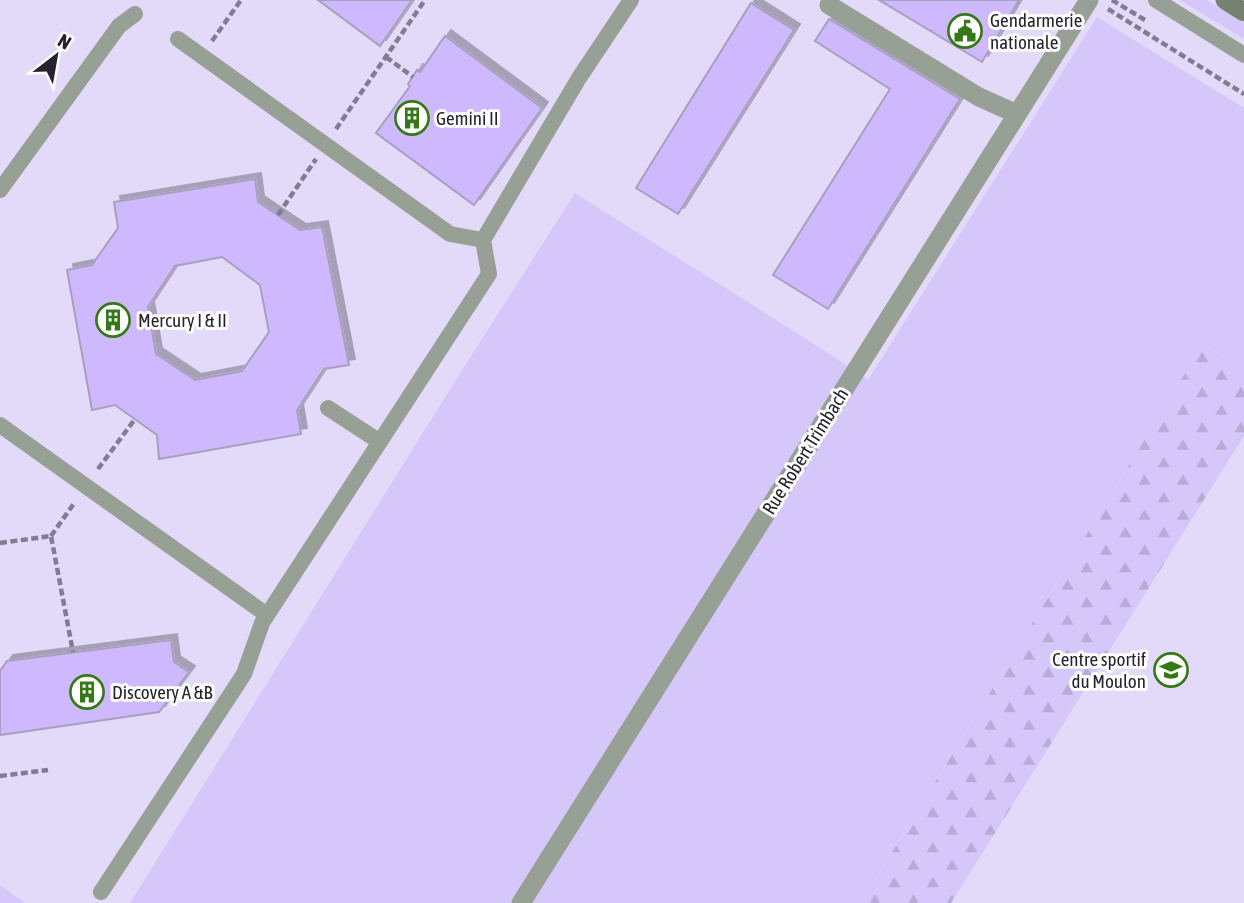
<svg xmlns="http://www.w3.org/2000/svg" width="1244" height="903" viewBox="0 0 1244 903" font-family="'Asap Condensed',sans-serif">
	<style>
		.grass { fill: #d6c7fa }
		.forest { fill: url(#forest-firs) }
		.building { fill: #cfb9fe; stroke: #a89fbe; stroke-width: 2; fill-rule: evenodd; filter: url(#shadow) }
		.lines { fill: none; stroke-linecap: round; stroke-linejoin: round }
		.path { stroke: #817c91; stroke-width: 4.5; stroke-dasharray: 7 3.5; stroke-linecap: butt }
		.service { stroke: #97a094; stroke-width: 16 }
		.minor { stroke: #97a094; stroke-width: 19 }
		.secondary { stroke: #758270; stroke-width: 19 }
		.labels { text-anchor: middle; dominant-baseline: central; stroke-width: 6; stroke-linejoin: round; paint-order: stroke }
		.poi-label { font-size: 19px; fill: #26232f; stroke: #fff; text-anchor: start }
		.street-label { font-size: 19px; fill: #26232f; stroke: #fff }
	</style>
	<defs>
		<pattern id="forest-firs" width="22" height="20" patternUnits="userSpaceOnUse" patternTransform="scale(1.75)"><rect width="22" height="20" fill="#d6c7fa"/><path d="M5 1l3.5 6h-7zM16 11l3.5 6h-7z" fill="#b8abd7"/></pattern>
		<filter id="shadow"><feDropShadow dx="6" dy="-6" stdDeviation="0" flood-color="#0004"/></filter>
	</defs>
	<rect width="100%" height="100%" fill="#e3dafa"/>
	<path class="grass" d="M 1180,0 L 1207,0 L 1244,23 L 1244,39 Z
		M 1097,17 L 1244,108 L 1244,369 L 1203,344 L 861,903 L 130,903 L 452,386 L 575,193 L 822,349 L 868,380 Z
		M 0,885 L 25,903 L 0,903 Z"/>
	<path class="forest" d="M 1203,344 L 1244,369 L 1244,436 L 951,903 L 861,903 Z"/>
	<path class="building" d="M 318,0 L 412,0 L 380,46 Z
		M 879,0 L 1019,0 L 982,62 Z
		M 751,3 L 794,30 L 678,214 L 636,188 Z
		M 829,19 L 960,99 L 828,309 L 773,275 L 890,89 L 815,41 Z
		M 445,36 L 542,108 L 474,205 L 376,133 L 410,86 L 408,84 L 417,70 L 420,72 Z
		M 255,179 L 258,202 L 300,230 L 322,227 L 349,365 L 324,369 L 297,410 L 301,434 L 159,459 L 157,435 L 115,405 L 92,410 L 67,270 L 92,265 L 118,228 L 114,202 ZM 222,257 L 260,285 L 269,332 L 242,371 L 195,380 L 156,354 L 148,307 L 175,266 Z
		M 171,640 L 174,662 L 189,672 L 159,712 L 0,735 L 0,671 L 7,661 Z"/>
	<g class="lines">
		<path class="path" d="M 1112,0 L 1145,20
			M 1108,9 L 1244,94
			M 212,41 L 241,0
			M 386,57 L 413,77
			M 336,129 L 425,0
			M 278,215 L 316,159
			M 98,469 L 135,419
			M 51,536 L 75,502
			M 0,543 L 51,536 L 73,652
			M 0,776 L 48,770"/>
		<path class="service" d="M 1156,0 L 1244,55
			M 178,39 L 450,234 L 483,240
			M 0,190 L 119,26 L 135,14
			M 328,408 L 380,442
			M 0,425 L 267,615
			M 101,892 L 244,674 L 262,623 L 489,274 L 483,240 L 579,78 L 631,0"/>
		<path class="minor" d="M 829,5 L 979,97 L 1017,114
			M 521,903 L 1089,0"/>
		<path class="secondary" d="M 1225,0 L 1244,12"/>
	</g>
	<defs>
		<g id="civic-ring" transform="scale(1.75)"><circle r="9.5" fill="#fff" stroke="#367817" stroke-width="1.5"/><path d="M-.6-6.5H3V-4.5H.6V-3L4-1V1h2V6H-6V1h2V-1L-.6-3ZM-1.2 2.5V6h2.4V2.5Z" fill="#367817"/></g>
		<g id="building-ring" transform="scale(1.75)"><circle r="9.5" fill="#fff" stroke="#367817" stroke-width="1.5"/><path d="M-4-6H4V6H1V3H-1V6H-4ZM-2.5-4.3h1.7v1.8h-1.7ZM.8-4.3h1.7v1.8H.8ZM-2.5-1h1.7V.8h-1.7ZM.8-1h1.7V.8H.8Z" fill="#367817"/></g>
		<g id="university-ring" transform="scale(1.75)"><circle r="9.5" fill="#fff" stroke="#367817" stroke-width="1.5"/><path d="M0-5L7-2L0 1L-7-2ZM-4 1L0 2.5L4 1V4Q0 6-4 4Z" fill="#367817"/></g>
	</defs>
	<g fill-rule="evenodd">
		<use href="#civic-ring" x="965" y="31"/>
		<use href="#building-ring" x="412" y="118"/>
		<use href="#building-ring" x="113" y="320"/>
		<use href="#university-ring" x="1171" y="670"/>
		<use href="#building-ring" x="87" y="692"/>
	</g>
	<g class="labels">
		<g class="poi-label">
			<text x="990" y="20">Gendarmerie<tspan x="990" dy="22">nationale</tspan></text>
			<text x="436" y="118">Gemini II</text>
			<text x="138" y="320">Mercury I &amp; II</text>
			<text x="1146" y="659" text-anchor="end">Centre sportif<tspan x="1146" dy="22">du Moulon</tspan></text>
			<text x="112" y="692">Discovery A &amp;B</text>
		</g>
		<g class="street-label">
			<text transform="translate(805 451) rotate(-58)">Rue Robert Trimbach</text>
		</g>
	</g>
	<g transform="translate(56 56) rotate(31)" stroke="#ffffff" stroke-width="5" paint-order="stroke">
	<path d="M0-5L12 26L0 18L-12 26Z" fill="#26232f"/>
	<text y="-10" font-size="19" font-weight="bold" text-anchor="middle" fill="#26232f">N</text>
	</g>
</svg>
